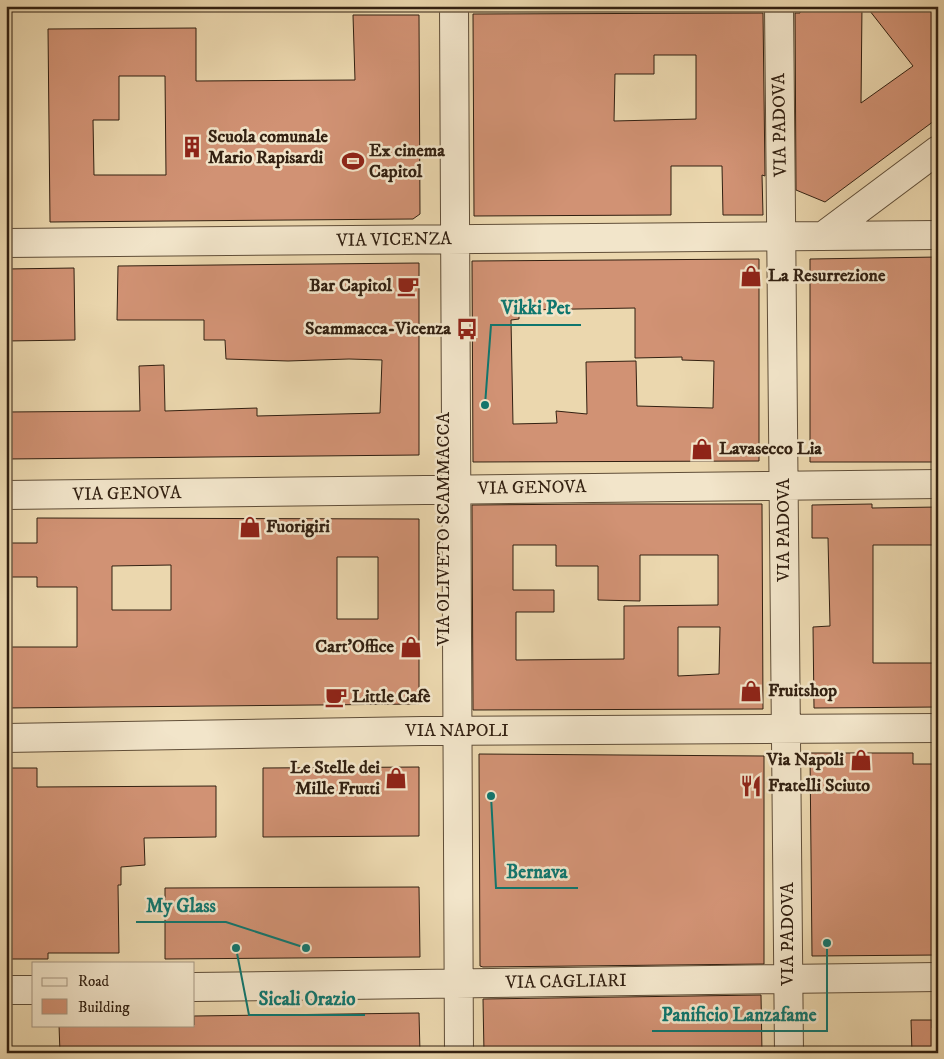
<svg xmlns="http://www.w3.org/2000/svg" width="944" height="1059" viewBox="0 0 944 1059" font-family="'IM FELL DW Pica',serif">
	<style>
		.building { fill: #d19274; stroke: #322011; fill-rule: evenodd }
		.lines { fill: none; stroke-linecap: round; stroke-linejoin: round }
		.minor-casing { stroke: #604e38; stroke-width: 30 }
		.minor { stroke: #f2e5ca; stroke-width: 28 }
		.labels { text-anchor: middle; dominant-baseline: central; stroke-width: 5; stroke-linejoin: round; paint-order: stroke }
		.street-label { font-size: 18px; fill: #322011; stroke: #f2e5ca }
		.poi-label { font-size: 18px; font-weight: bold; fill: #322011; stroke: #f2e5ca; text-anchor: start }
		.leader { fill: none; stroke: #0f766e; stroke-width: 2 }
		.callout-dot { fill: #0f766e; stroke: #f2e5ca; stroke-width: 2 }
		.callout-label { font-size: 19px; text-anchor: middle; font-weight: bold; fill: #0f766e; stroke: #f2e5ca; stroke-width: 5; stroke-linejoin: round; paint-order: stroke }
	</style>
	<rect width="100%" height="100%" fill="#ebd7ae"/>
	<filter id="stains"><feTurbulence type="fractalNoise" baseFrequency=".004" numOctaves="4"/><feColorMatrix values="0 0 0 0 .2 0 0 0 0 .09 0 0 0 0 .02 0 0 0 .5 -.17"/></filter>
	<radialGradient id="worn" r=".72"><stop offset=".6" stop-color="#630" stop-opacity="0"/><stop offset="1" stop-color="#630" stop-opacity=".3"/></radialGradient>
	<path class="building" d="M 800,6 L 862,6 L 861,103 L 913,66 L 866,6 L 938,6 L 938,118 L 825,202 L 796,190 L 795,13 L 800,13 Z
		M 763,13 L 765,176 L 762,175 L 763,215 L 723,215 L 722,166 L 671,166 L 671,215 L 474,216 L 473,14 ZM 654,55 L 696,55 L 696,119 L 614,121 L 615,74 L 654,74 Z
		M 353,15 L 419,15 L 420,214 L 413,219 L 50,222 L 48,29 L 196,28 L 196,81 L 355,80 ZM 119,76 L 165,76 L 166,175 L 94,175 L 93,120 L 119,120 Z
		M 938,257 L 938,346 L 935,346 L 938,462 L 810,462 L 810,259 Z
		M 759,259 L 759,461 L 473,462 L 472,261 ZM 635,308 L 635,358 L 682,357 L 682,360 L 714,361 L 713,408 L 637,406 L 636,361 L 586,362 L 587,414 L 556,411 L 557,423 L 513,424 L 511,320 L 519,319 L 519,310 Z
		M 419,263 L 419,455 L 6,459 L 6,412 L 140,411 L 139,366 L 164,365 L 165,411 L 257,408 L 257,416 L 380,413 L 382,360 L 349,359 L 288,361 L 226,359 L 225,340 L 204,340 L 204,320 L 117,320 L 118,266 Z
		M 74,268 L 75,340 L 6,341 L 6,269 Z
		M 595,504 L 762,504 L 763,709 L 473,710 L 472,505 ZM 513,545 L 556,545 L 556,566 L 598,566 L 598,600 L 640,601 L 640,555 L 718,555 L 718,605 L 624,606 L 624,659 L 516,660 L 516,612 L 554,612 L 554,590 L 513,590 ZM 678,627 L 720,627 L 719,674 L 678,676 Z
		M 872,504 L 872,508 L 938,507 L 938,545 L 873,545 L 873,663 L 938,663 L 938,707 L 814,708 L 813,627 L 830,626 L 828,538 L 812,538 L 812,505 Z
		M 37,518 L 419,519 L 419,704 L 6,708 L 6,647 L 77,647 L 77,587 L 37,587 L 37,577 L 6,577 L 6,543 L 37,543 ZM 337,557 L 378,557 L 378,619 L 337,619 ZM 171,565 L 171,610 L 112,610 L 112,566 Z
		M 810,753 L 913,753 L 913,764 L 938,764 L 938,955 L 812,956 Z
		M 479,754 L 764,756 L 764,964 L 483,967 L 480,966 Z
		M 419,767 L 419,836 L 263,837 L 263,768 Z
		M 6,768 L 37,768 L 37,787 L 216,786 L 216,837 L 144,838 L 145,865 L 121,867 L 121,885 L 118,885 L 119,953 L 48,953 L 48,959 L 6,959 Z
		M 419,887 L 420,957 L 165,959 L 165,888 Z
		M 761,995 L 762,1053 L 484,1053 L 483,999 Z
		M 419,1013 L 420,1053 L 60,1053 L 59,1025 L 194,1025 L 194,1016 Z
		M 911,1020 L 932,1020 L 932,1028 L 938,1028 L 938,1053 L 912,1053 Z"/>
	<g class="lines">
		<g class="minor-casing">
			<path id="minor" d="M 454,6 L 459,1053
				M 779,6 L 789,1053
				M 823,236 L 938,150
				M 6,243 L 938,235
				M 6,495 L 938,484
				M 6,738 L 422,731 L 938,728
				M 194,987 L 938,977
				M 6,990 L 34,990"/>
		</g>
		<use href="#minor" class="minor"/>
	</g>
	<defs>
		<g id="building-bare" transform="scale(1.725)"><path d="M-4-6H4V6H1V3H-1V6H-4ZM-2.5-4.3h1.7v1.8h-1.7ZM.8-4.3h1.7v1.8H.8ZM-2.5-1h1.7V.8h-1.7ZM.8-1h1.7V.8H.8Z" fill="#8f2418" stroke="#f2e5ca" stroke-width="2.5" paint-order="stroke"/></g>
		<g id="stadium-bare" transform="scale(1.725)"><path d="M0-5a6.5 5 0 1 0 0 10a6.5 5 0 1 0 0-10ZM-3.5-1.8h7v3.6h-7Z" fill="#8f2418" stroke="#f2e5ca" stroke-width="2.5" paint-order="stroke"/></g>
		<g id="shop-bare" transform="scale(1.725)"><path d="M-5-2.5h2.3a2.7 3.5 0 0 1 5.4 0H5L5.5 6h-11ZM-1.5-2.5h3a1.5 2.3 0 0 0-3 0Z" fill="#8f2418" stroke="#f2e5ca" stroke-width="2.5" paint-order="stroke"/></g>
		<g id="cafe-bare" transform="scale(1.725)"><path d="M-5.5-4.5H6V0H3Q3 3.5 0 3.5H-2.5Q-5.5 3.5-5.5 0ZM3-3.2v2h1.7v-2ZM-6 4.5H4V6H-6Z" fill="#8f2418" stroke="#f2e5ca" stroke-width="2.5" paint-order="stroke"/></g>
		<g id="bus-bare" transform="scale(1.725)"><path d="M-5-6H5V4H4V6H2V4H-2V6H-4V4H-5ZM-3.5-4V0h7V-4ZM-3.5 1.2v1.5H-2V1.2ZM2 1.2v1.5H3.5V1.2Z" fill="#8f2418" stroke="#f2e5ca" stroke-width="2.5" paint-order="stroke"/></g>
		<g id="restaurant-bare" transform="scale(1.725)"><path d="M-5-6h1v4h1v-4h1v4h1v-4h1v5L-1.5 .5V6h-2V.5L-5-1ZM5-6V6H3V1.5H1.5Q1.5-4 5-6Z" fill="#8f2418" stroke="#f2e5ca" stroke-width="2.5" paint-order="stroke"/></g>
	</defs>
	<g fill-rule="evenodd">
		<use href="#building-bare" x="192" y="147"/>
		<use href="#stadium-bare" x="353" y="161"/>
		<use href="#shop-bare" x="751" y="276"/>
		<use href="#cafe-bare" x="408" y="286"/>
		<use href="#bus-bare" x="467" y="329"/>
		<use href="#shop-bare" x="702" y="449"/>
		<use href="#shop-bare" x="250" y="527"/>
		<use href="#shop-bare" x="411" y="647"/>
		<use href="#shop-bare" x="751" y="691"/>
		<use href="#cafe-bare" x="336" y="697"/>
		<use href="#shop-bare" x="861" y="760"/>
		<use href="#shop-bare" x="396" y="778"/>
		<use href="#restaurant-bare" x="751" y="786"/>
	</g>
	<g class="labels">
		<g class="street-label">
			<text transform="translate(780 125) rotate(-91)">VIA PADOVA</text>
			<text transform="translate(394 240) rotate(-1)">VIA VICENZA</text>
			<text transform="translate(532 488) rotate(-1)">VIA GENOVA</text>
			<text transform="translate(127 494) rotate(-1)">VIA GENOVA</text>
			<text transform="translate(444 529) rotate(-90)">VIA OLIVETO SCAMMACCA</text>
			<text transform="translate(784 530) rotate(-90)">VIA PADOVA</text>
			<text x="457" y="731">VIA NAPOLI</text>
			<text transform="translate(788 934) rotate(-90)">VIA PADOVA</text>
			<text transform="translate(566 982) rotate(-1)">VIA CAGLIARI</text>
		</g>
		<g class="poi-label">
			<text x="208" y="137">Scuola comunale<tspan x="208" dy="21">Mario Rapisardi</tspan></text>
			<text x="369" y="151">Ex cinema<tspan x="369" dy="21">Capitol</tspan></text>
			<text x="768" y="276">La Resurrezione</text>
			<text x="392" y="286" text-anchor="end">Bar Capitol</text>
			<text x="451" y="329" text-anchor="end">Scammacca-Vicenza</text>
			<text x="719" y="449">Lavasecco Lia</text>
			<text x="266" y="527">Fuorigiri</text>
			<text x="394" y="647" text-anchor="end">Cart'Office</text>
			<text x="768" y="691">Fruitshop</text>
			<text x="352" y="697">Little Cafè</text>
			<text x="844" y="760" text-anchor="end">Via Napoli</text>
			<text x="380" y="768" text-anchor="end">Le Stelle dei<tspan x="380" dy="21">Mille Frutti</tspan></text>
			<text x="768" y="786">Fratelli Sciuto</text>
		</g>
	</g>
	<path class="leader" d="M485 405L491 325H581M491 796L496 888H578M306 948L226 922H136M236 948L249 1015H365M827 943L827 1031H652"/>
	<g class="callout-dot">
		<circle cx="485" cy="405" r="5"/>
		<circle cx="491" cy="796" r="5"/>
		<circle cx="306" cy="948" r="5"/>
		<circle cx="236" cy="948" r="5"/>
		<circle cx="827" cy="943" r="5"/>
	</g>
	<g class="callout-label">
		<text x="536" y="314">Vikki Pet</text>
		<text x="537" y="878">Bernava</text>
		<text x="181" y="912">My Glass</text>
		<text x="307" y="1005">Sicali Orazio</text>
		<text x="739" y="1021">Panificio Lanzafame</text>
	</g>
	<rect width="944" height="1059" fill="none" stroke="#ebd7ae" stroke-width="25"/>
	<rect x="8" y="8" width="929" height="1044" fill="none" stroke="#322011" stroke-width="2.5"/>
	<rect x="12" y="12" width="919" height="1034" fill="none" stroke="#322011"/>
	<rect x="32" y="962" width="162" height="65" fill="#f2e5ca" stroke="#a59680"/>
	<rect x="42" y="978" width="25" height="8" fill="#f2e5ca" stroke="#a59680"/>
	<text x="78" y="986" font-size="15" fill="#322011">Road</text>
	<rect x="42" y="999" width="25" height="15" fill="#d19274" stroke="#a59680"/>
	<text x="78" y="1012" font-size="15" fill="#322011">Building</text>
	<rect width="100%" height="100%" filter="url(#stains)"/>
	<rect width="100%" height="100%" fill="url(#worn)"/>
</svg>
